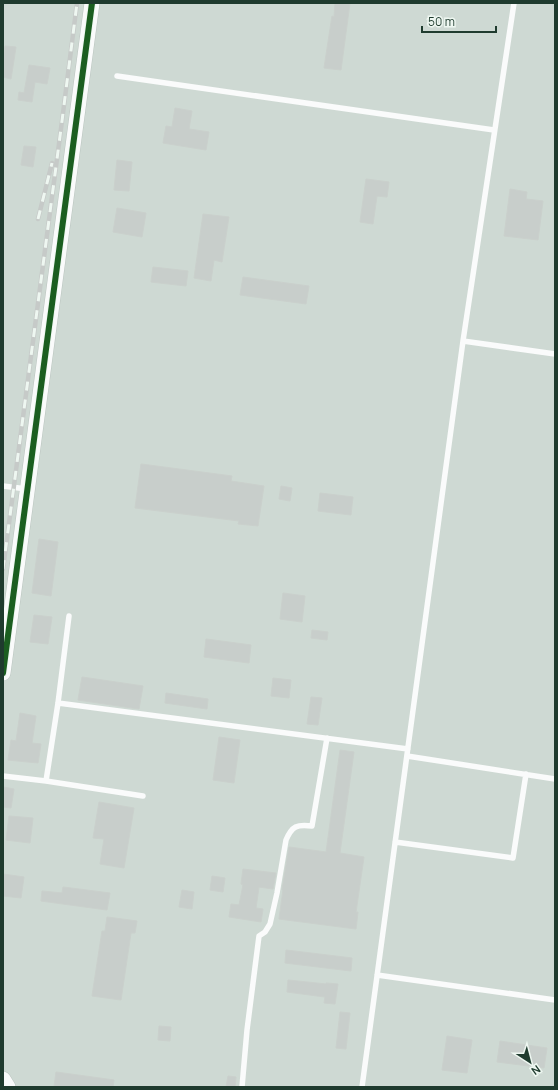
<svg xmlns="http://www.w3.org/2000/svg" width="558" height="1090" viewBox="0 0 558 1090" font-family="Manrope,sans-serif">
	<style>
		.built { fill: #ced9d3 }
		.building { fill: #c8cecb; stroke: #cad0cc }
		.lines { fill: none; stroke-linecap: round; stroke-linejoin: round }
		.secondary-casing { stroke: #bac4bf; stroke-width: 16 }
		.lane { stroke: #fafbfb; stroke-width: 5.5 }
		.secondary { stroke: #fafbfb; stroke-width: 15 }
		.rail-casing { stroke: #c6cac8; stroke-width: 4.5 }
		.rail { stroke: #eef7f1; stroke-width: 3; stroke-dasharray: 9; stroke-linecap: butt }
		.cycleway-casing { stroke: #eef7f1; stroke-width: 8 }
		.cycleway { stroke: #1b5e20; stroke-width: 6 }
	</style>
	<rect width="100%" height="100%" fill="#e1e7e4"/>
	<path class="built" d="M 3,3 L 555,3 L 555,1087 L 3,1087 Z"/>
	<path class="building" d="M 335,3 L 350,3 L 341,70 L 324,68 L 332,16 L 334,17 Z
		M 5,46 L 16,47 L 11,79 L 3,77 L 3,60 Z
		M 29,65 L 50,68 L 47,84 L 35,82 L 32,102 L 18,100 L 19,92 L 24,93 Z
		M 175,108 L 192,111 L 189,129 L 209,132 L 206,150 L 163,143 L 166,126 L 172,127 Z
		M 24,146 L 36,147 L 33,167 L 21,165 Z
		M 117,160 L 132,162 L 129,191 L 114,190 Z
		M 366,179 L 389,182 L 387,197 L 377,196 L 373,224 L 360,222 Z
		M 510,189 L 527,192 L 526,199 L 543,201 L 538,240 L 504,236 Z
		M 117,208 L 146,213 L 142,237 L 113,232 Z
		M 203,214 L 229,217 L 222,262 L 214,260 L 211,281 L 194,278 Z
		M 153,267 L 188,271 L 186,286 L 151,282 Z
		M 243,277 L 309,286 L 306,304 L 240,295 Z
		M 141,464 L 232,476 L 231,481 L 264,486 L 258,526 L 238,524 L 239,521 L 135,508 Z
		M 281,486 L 292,488 L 290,501 L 279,499 Z
		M 320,493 L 353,497 L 351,515 L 318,511 Z
		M 39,539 L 58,542 L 51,596 L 32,593 Z
		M 283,593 L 305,596 L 302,622 L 280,619 Z
		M 34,615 L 52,617 L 48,644 L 30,642 Z
		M 312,630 L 328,632 L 327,640 L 311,638 Z
		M 206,639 L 251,645 L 249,663 L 204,657 Z
		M 82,677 L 143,686 L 139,709 L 78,700 Z
		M 273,678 L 291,680 L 289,698 L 271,696 Z
		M 166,693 L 208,699 L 207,709 L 165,703 Z
		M 311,697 L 322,698 L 318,725 L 307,724 Z
		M 20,713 L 36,716 L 32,743 L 41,744 L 38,763 L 8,760 L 11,740 L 16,741 Z
		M 219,737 L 240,740 L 234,783 L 213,780 Z
		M 340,750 L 354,752 L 340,853 L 364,857 L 356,912 L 358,912 L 356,929 L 279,919 L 283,890 L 282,890 L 289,847 L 326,852 Z
		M 3,787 L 14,789 L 11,808 L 3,807 Z
		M 99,802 L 134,808 L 124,868 L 100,864 L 104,839 L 93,838 Z
		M 9,816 L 33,818 L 30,843 L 6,840 Z
		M 243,869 L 276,873 L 273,889 L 259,887 L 256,908 L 263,909 L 261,922 L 229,917 L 231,904 L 239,905 L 243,885 L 241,884 Z
		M 3,874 L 24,877 L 21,898 L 3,896 Z
		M 212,876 L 225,878 L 223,892 L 210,890 Z
		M 63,887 L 110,893 L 107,910 L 41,901 L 42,891 L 62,893 Z
		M 182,890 L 194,892 L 192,909 L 179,907 Z
		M 107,917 L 137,921 L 135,933 L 131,933 L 121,1000 L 92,996 L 102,931 L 105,931 Z
		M 286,950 L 352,958 L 351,971 L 285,963 Z
		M 288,980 L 326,984 L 326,983 L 338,984 L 335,1004 L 324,1003 L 325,997 L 287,992 Z
		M 340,1012 L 350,1013 L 346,1049 L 336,1048 Z
		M 159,1026 L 171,1027 L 170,1041 L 158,1040 Z
		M 447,1036 L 472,1040 L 467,1073 L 442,1070 Z
		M 500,1041 L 547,1048 L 544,1068 L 497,1062 Z
		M 56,1072 L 114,1080 L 113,1087 L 54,1087 Z
		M 228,1076 L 236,1077 L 235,1087 L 226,1087 Z"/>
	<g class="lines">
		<g class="secondary-casing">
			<path id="secondary" d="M 3,673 L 92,3
				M 3,1079 L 8,1087"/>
		</g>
		<path class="lane" d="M 117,76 L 494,130
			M 463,341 L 555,354
			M 3,486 L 27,489
			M 58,703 L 408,749
			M 407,756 L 555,779
			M 3,776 L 46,781 L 143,796
			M 46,781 L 58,703 L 69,616
			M 395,842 L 513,858 L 526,774
			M 377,975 L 555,1000
			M 242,1087 L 247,1030 L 259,936 L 265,932 L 270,924 L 277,893 L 286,840 C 292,826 297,824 312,826 L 327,738
			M 362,1087 L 463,341 L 514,3"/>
		<use href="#secondary" class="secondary"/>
		<g class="rail-casing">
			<path id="rail" d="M 38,219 L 52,163
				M 3,569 L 62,121 L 77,3"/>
		</g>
		<use href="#rail" class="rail"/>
		<g class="cycleway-casing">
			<path id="cycleway" d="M 3,673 L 92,3"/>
		</g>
		<use href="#cycleway" class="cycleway"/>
	</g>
	<rect width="558" height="1090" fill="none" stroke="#1f3b2e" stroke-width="8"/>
	<g transform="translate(530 1062) rotate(144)" stroke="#eef7f1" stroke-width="3" paint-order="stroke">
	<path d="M0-3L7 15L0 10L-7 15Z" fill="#1f3b2e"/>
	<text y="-6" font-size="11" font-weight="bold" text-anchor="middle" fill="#1f3b2e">N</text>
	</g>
	<path d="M422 26v6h74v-6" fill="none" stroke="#1f3b2e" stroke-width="2"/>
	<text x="428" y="26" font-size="12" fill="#1f3b2e" stroke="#eef7f1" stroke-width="3" paint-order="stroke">50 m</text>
</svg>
